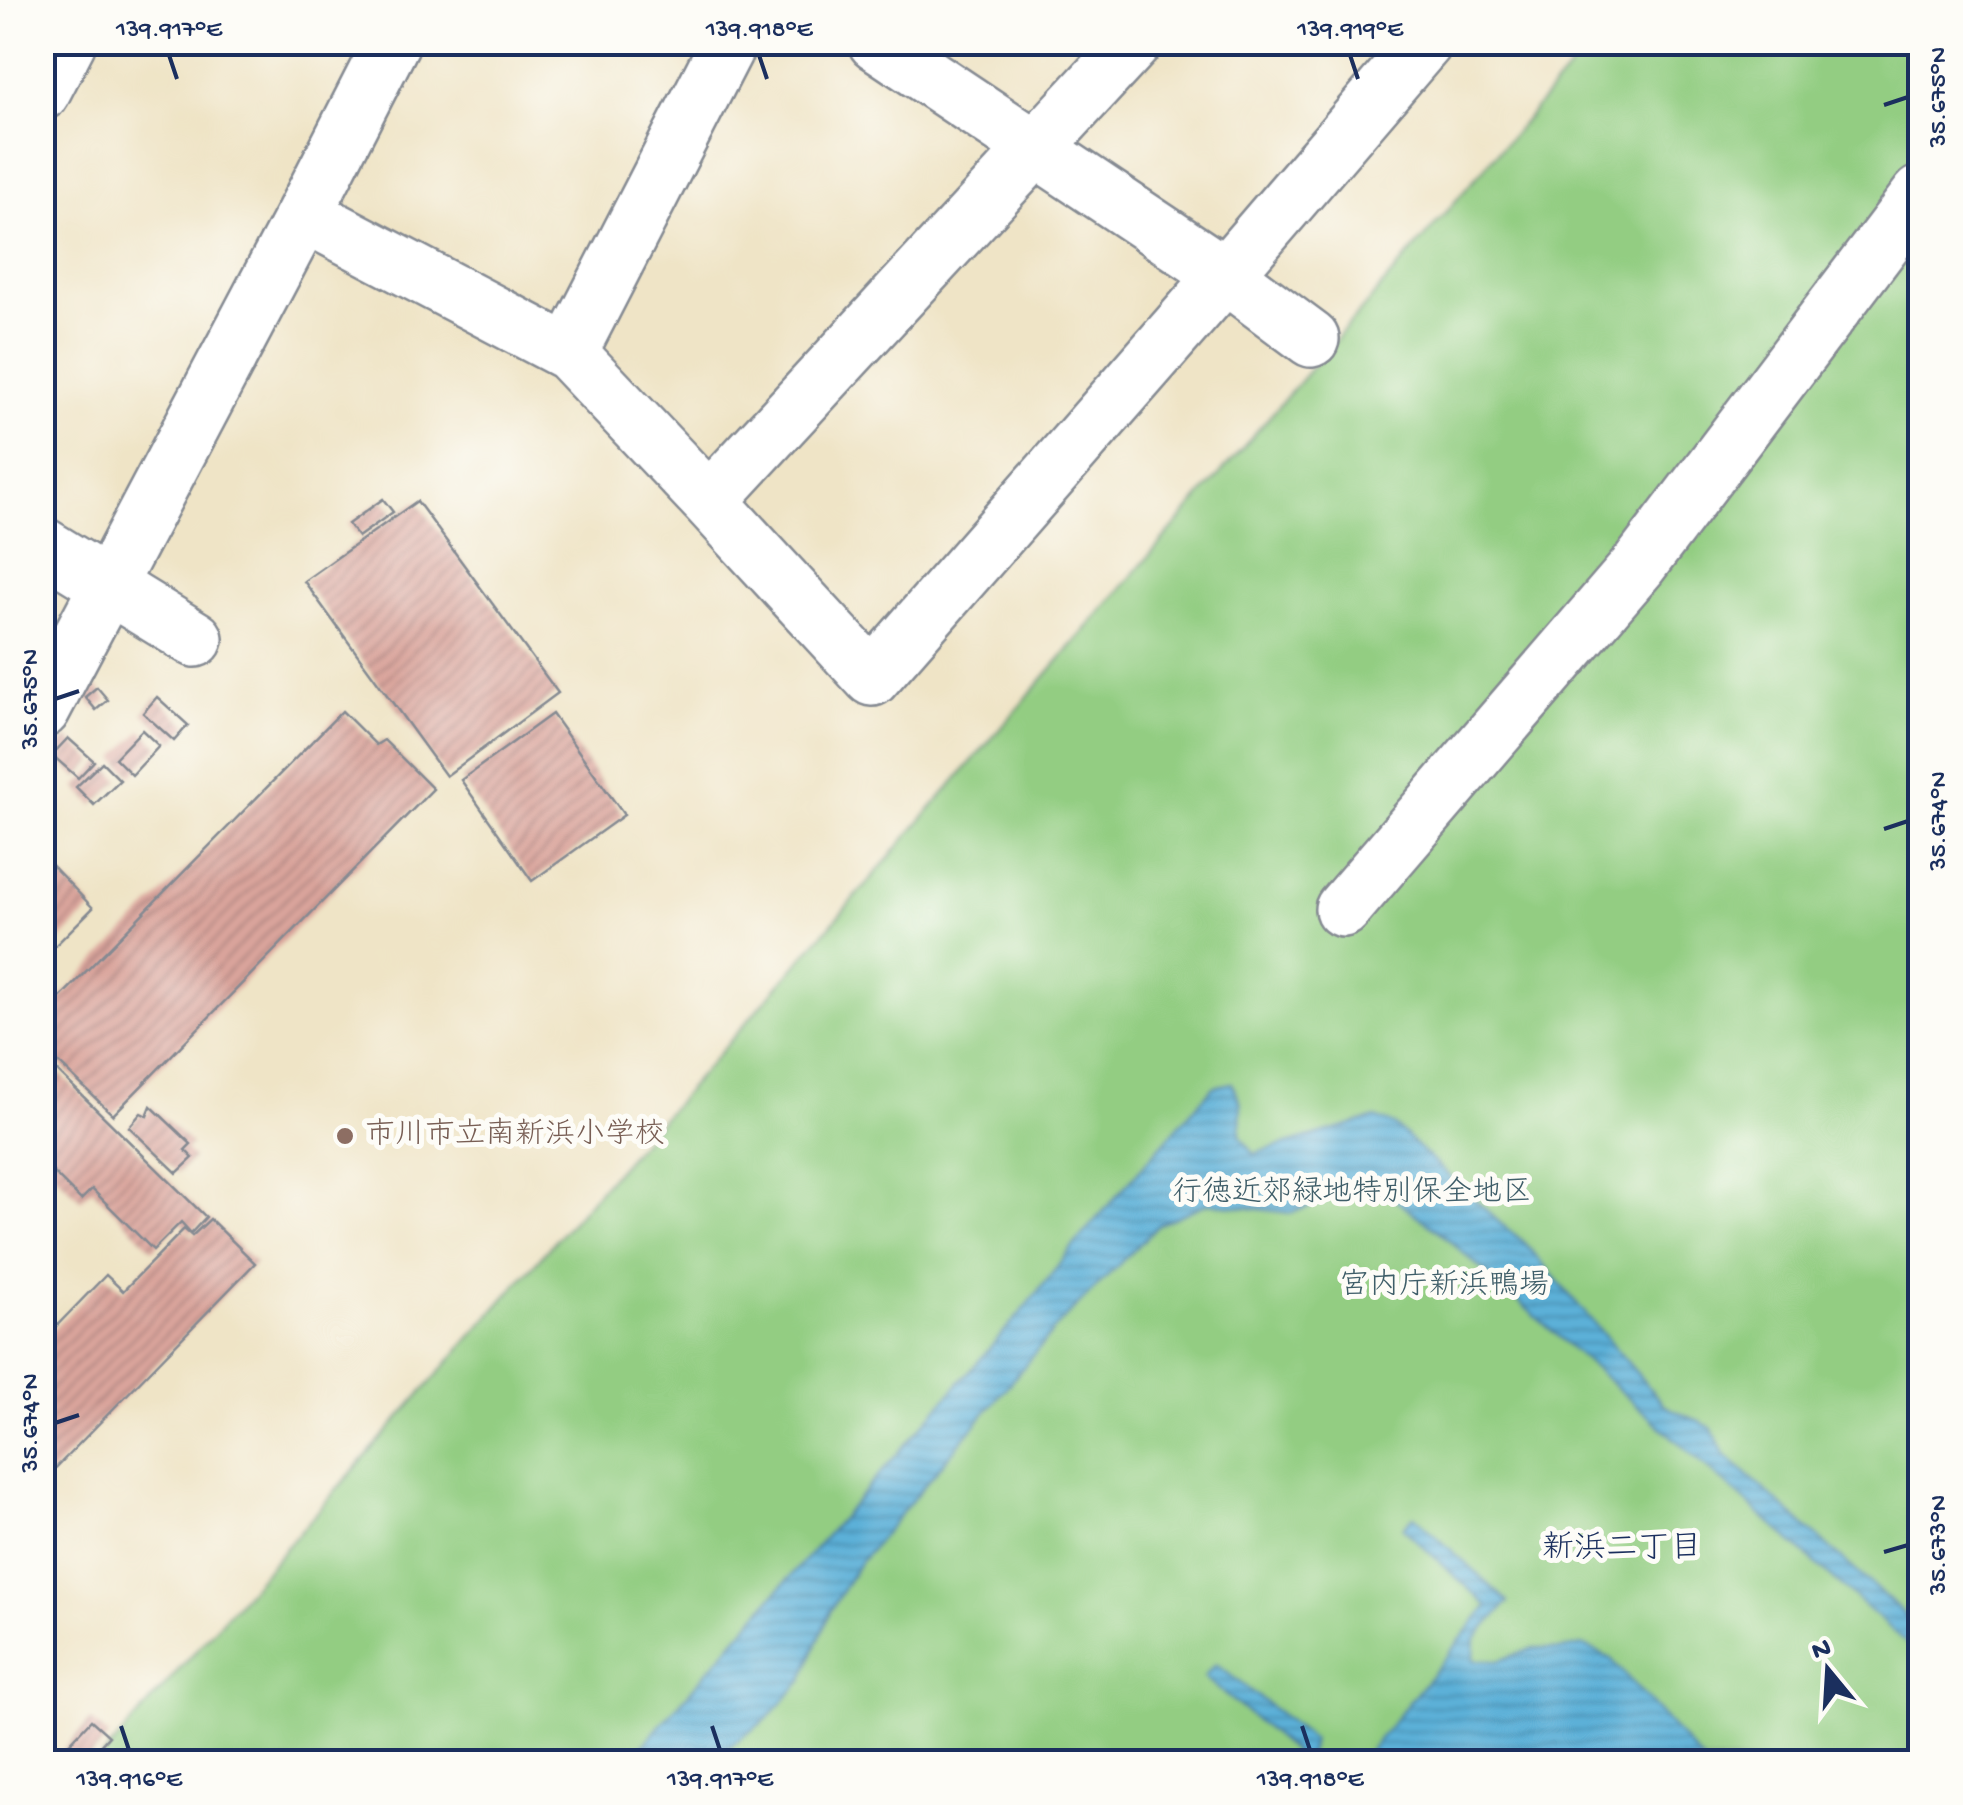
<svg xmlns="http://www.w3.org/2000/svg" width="1963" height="1805" viewBox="0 0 1963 1805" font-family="'Gochi Hand','Klee One',sans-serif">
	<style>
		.green { fill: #93cd82; stroke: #577e70; stroke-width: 2.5 }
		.water { fill: url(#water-rules); stroke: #3c709b; stroke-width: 2.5 }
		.building { fill: url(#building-hatch) }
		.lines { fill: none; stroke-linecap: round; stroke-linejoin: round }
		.minor-casing { stroke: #858a92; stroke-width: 60 }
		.minor { stroke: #fff; stroke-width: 55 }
		.ticks { fill: none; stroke: #1b2f5e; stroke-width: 4 }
		.education-dot { fill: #8d6e63; stroke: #fdfcf7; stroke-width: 4 }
		.labels { text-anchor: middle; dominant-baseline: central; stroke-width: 10; stroke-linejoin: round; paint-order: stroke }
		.education-label { font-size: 30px; fill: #785e54; stroke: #fdfcf7; text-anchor: start }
		.park-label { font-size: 30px; fill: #3f5e69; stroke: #fdfcf7 }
		.neighbourhood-label { font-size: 32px; fill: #1b2f5e; stroke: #fdfcf7 }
		.neatline { fill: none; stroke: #1b2f5e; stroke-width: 4 }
		.ticks-label { font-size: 25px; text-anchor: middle; fill: #1b2f5e }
	</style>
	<defs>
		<pattern id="water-rules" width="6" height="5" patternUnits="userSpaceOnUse" patternTransform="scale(2.5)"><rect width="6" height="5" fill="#5cb0d8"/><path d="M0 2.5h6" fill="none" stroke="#4b90b2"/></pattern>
		<pattern id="building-hatch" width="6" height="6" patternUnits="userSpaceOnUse" patternTransform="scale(2.5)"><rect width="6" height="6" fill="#daa49b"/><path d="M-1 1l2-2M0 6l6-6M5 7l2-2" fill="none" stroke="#b08682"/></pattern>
	</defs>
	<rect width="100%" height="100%" fill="#fdfcf7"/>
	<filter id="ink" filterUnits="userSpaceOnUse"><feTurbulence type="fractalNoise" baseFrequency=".01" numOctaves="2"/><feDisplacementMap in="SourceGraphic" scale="20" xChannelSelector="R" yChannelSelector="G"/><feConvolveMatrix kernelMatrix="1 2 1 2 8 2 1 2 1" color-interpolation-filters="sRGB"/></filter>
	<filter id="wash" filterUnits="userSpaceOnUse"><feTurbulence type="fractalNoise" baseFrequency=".0048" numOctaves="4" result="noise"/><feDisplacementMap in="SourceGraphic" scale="40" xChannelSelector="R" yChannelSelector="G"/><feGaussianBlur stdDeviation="2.25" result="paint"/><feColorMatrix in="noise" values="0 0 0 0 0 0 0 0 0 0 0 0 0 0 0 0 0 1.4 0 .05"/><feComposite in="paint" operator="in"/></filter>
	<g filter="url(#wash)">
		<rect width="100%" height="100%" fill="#efe4c6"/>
		<path class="green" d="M 1592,43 L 1920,43 L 1920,1762 L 98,1762 L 773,992 Z"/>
		<path class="water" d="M 1232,1083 L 1241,1104 L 1240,1135 L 1253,1154 L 1376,1118 L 1394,1125 L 1501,1224 L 1524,1242 L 1665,1406 L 1712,1428 L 1724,1454 L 1920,1628 L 1920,1655 L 1441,1233 L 1390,1196 L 1366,1187 L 1291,1213 L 1208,1203 L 1159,1224 L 1060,1323 L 857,1566 L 830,1611 L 802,1681 L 768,1718 L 725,1750 L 713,1762 L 632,1762 L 630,1760 L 1025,1308 L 1084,1233 L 1213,1087 Z
			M 1414,1516 L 1508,1602 L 1475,1639 L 1474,1660 L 1498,1661 L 1534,1648 L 1559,1650 L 1583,1645 L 1611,1659 L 1703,1762 L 1360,1762 L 1488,1606 L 1403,1528 Z
			M 1216,1664 L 1313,1740 L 1306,1762 L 1291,1762 L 1293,1751 L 1204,1677 Z"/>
		<g id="blocks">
			<path class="building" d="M 383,499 L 393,512 L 358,537 L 348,524 Z
				M 417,501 L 558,693 L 446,776 L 304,581 Z
				M 97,687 L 108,700 L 96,710 L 85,697 Z
				M 157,697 L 188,725 L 174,741 L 143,713 Z
				M 342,711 L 376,745 L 384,740 L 433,789 L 113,1115 L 42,1047 L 42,1016 Z
				M 552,714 L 624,815 L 532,881 L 461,780 Z
				M 142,730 L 159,746 L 132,775 L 115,758 Z
				M 68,738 L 94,761 L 78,778 L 52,755 Z
				M 102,762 L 120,780 L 94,805 L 76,787 Z
				M 42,855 L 93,908 L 42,959 Z
				M 42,1056 L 206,1217 L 191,1233 L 181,1222 L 153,1250 L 92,1189 L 81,1200 L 42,1161 Z
				M 151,1106 L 191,1144 L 185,1150 L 193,1158 L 177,1173 L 129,1127 L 141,1113 L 147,1116 Z
				M 210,1219 L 255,1263 L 42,1482 L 42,1341 L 106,1275 L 123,1291 L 184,1229 L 192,1236 Z
				M 91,1720 L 109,1736 L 85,1762 L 52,1762 Z"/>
		</g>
	</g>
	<g filter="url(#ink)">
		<use href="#blocks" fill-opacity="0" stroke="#858a92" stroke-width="2.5"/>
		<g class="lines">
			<g class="minor-casing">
				<path id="minor" d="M 876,42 L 1225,275 L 1311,339
					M 42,92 L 68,42
					M 304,214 L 569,353 L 709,501 L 872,678 L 1225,275 L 1425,42
					M 569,353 L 729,42
					M 709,501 L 1134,42
					M 42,545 L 195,639
					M 42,710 L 304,214 L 392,42
					M 1343,909 L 1639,565 L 1920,194"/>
			</g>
			<use href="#minor" class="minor"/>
		</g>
	</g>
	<path class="ticks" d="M 169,55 L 177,79M 759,55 L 767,79M 1350,55 L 1358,79M 1884,105 L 1908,97M 55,699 L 79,691M 1884,829 L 1908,821M 55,1423 L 79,1415M 1884,1552 L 1908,1545M 121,1726 L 129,1750M 712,1726 L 720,1750M 1302,1726 L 1310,1750"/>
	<circle class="education-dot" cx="345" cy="1136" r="10"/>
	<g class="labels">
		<g class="education-label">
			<text x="365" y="1136">市川市立南新浜小学校</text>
		</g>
		<g class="park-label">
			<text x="1352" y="1194">行徳近郊緑地特別保全地区</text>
			<text x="1444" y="1287">宮内庁新浜鴨場</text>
		</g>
		<g class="neighbourhood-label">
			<text x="1622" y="1550">新浜二丁目</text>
		</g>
	</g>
	<rect width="1963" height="1805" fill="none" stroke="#fdfcf7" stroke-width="110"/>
	<g transform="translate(1828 1670) rotate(342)" stroke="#fdfcf7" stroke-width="8" paint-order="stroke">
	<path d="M0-8L18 38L0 25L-18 38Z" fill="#1b2f5e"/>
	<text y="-15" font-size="28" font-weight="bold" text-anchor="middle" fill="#1b2f5e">N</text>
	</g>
	<rect x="55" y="55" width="1853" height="1695" class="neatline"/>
	<g class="ticks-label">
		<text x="169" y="36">139.917°E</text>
		<text x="759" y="36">139.918°E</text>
		<text x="1350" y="36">139.919°E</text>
		<text transform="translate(1936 97) rotate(-90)" y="9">35.675°N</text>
		<text transform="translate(28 699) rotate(-90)" y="9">35.675°N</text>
		<text transform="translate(1936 821) rotate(-90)" y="9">35.674°N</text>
		<text transform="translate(28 1423) rotate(-90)" y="9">35.674°N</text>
		<text transform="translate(1936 1545) rotate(-90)" y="9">35.673°N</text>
		<text x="129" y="1786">139.916°E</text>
		<text x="720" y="1786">139.917°E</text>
		<text x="1310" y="1786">139.918°E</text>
	</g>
</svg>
